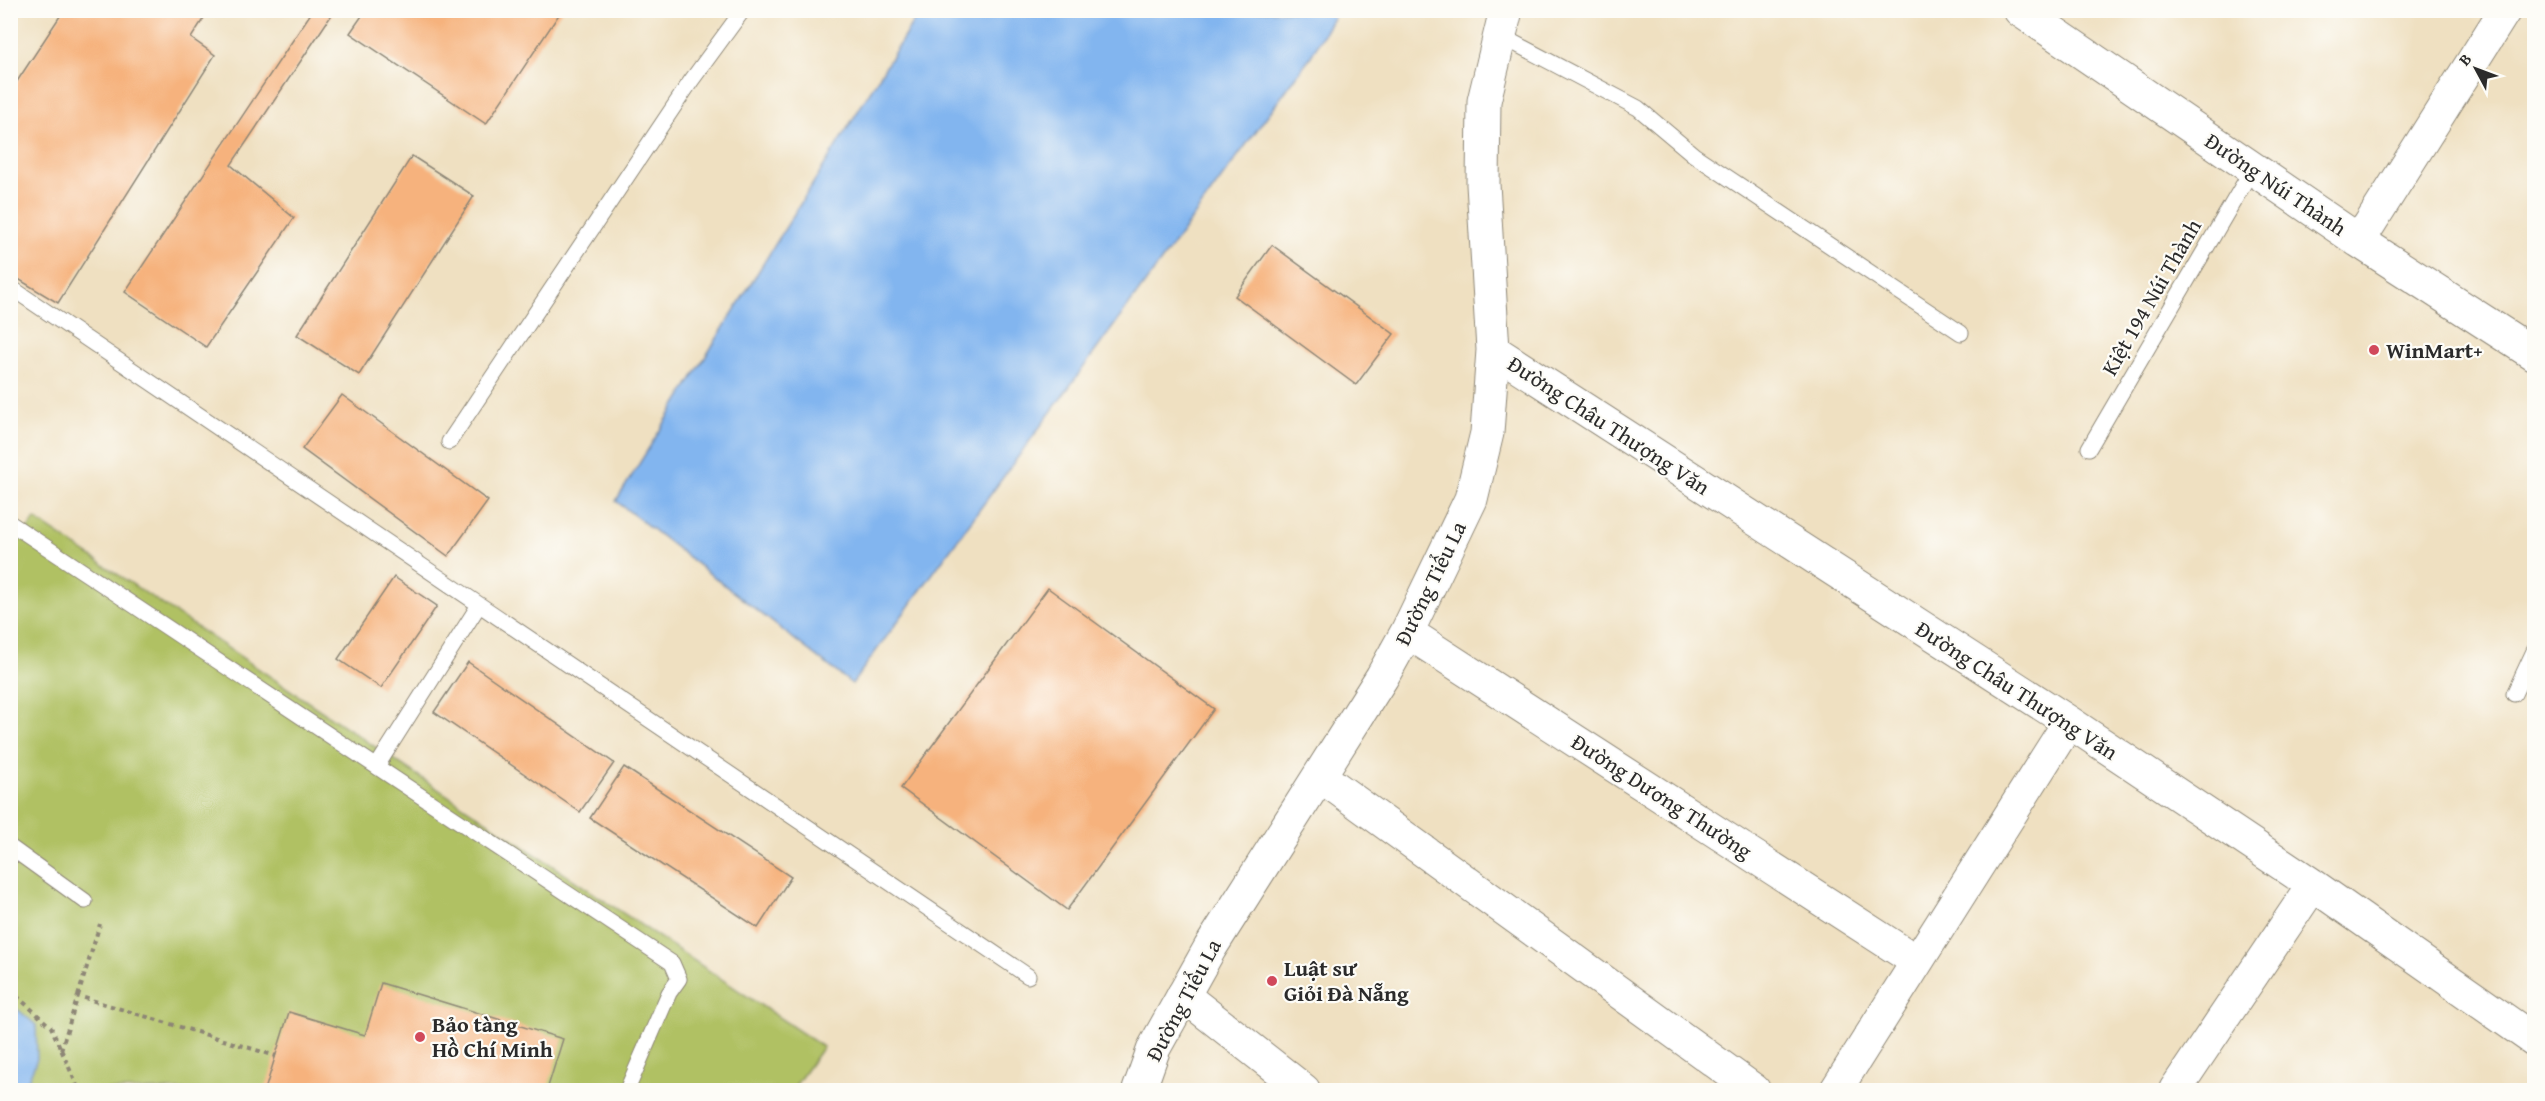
<svg xmlns="http://www.w3.org/2000/svg" width="2545" height="1101" viewBox="0 0 2545 1101" font-family="'Gentium Book Plus',serif">
	<style>
		.green { fill: #b0c164; stroke: #6e7648; stroke-width: 1.5 }
		.water { fill: #82b5ef; stroke: #56708d; stroke-width: 1.5 }
		.building { fill: #f6b27d }
		.lines { fill: none; stroke-linecap: round; stroke-linejoin: round }
		.service-casing { stroke: #8d8676; stroke-width: 17 }
		.minor-casing { stroke: #8d8676; stroke-width: 34 }
		.secondary-casing { stroke: #8d8676; stroke-width: 35 }
		.path { stroke: #8d8676; stroke-width: 4; stroke-dasharray: 4.5 4.5; stroke-linecap: butt }
		.service { stroke: #fff; stroke-width: 15 }
		.minor { stroke: #fff; stroke-width: 32 }
		.secondary { stroke: #fff; stroke-width: 33 }
		.poi-dot { fill: #d1495b; stroke: #fdfcf7; stroke-width: 2 }
		.labels { text-anchor: middle; dominant-baseline: central; stroke-width: 4.5; stroke-linejoin: round; paint-order: stroke }
		.street-label { font-size: 22px; fill: #2b2b2b; stroke: #fdfcf7 }
		.poi-label { font-size: 22px; font-weight: bold; fill: #2b2b2b; stroke: #fdfcf7; text-anchor: start }
	</style>
	<rect width="100%" height="100%" fill="#fdfcf7"/>
	<filter id="ink" filterUnits="userSpaceOnUse"><feTurbulence type="fractalNoise" baseFrequency=".0167" numOctaves="2"/><feDisplacementMap in="SourceGraphic" scale="12" xChannelSelector="R" yChannelSelector="G"/><feConvolveMatrix kernelMatrix="1 2 1 2 8 2 1 2 1" color-interpolation-filters="sRGB"/></filter>
	<filter id="wash" filterUnits="userSpaceOnUse"><feTurbulence type="fractalNoise" baseFrequency=".008" numOctaves="4" result="noise"/><feDisplacementMap in="SourceGraphic" scale="24" xChannelSelector="R" yChannelSelector="G"/><feGaussianBlur stdDeviation="1.35" result="paint"/><feColorMatrix in="noise" values="0 0 0 0 0 0 0 0 0 0 0 0 0 0 0 0 0 1.4 0 .05"/><feComposite in="paint" operator="in"/></filter>
	<g filter="url(#wash)">
		<rect width="100%" height="100%" fill="#efe0c1"/>
		<path class="green" d="M 35,519 L 823,1047 L 792,1090 L 11,1090 L 10,554 Z"/>
		<path class="water" d="M 920,11 L 1337,11 L 1311,56 L 852,684 L 616,501 Z
			M 10,1003 L 36,1025 L 37,1059 L 24,1090 L 11,1090 Z"/>
		<g id="blocks">
			<path class="building" d="M 64,10 L 209,10 L 191,38 L 215,55 L 58,303 L 10,274 L 10,92 Z
				M 313,10 L 335,10 L 231,165 L 294,218 L 206,347 L 125,292 Z
				M 366,10 L 562,10 L 486,124 L 350,33 Z
				M 412,156 L 474,196 L 359,375 L 297,335 Z
				M 1272,245 L 1394,334 L 1356,385 L 1235,296 Z
				M 342,395 L 488,501 L 448,556 L 302,449 Z
				M 394,577 L 437,606 L 381,688 L 338,659 Z
				M 1048,588 L 1214,709 L 1067,910 L 901,788 Z
				M 468,662 L 614,763 L 580,812 L 434,712 Z
				M 624,767 L 791,877 L 758,928 L 590,818 Z
				M 381,983 L 563,1039 L 547,1090 L 265,1090 L 289,1012 L 365,1035 Z"/>
		</g>
	</g>
	<g filter="url(#ink)">
		<use href="#blocks" fill-opacity="0" stroke="#8d8676" stroke-width="1.5"/>
		<g class="lines">
			<g class="service-casing">
				<path id="service" d="M 1499,35 L 1638,108 L 1694,155 L 1961,333
					M 10,287 L 1028,976
					M 449,442 L 691,81 L 743,10
					M 2089,448 L 2253,168
					M 10,523 L 672,963 L 679,979 L 669,993 L 627,1090
					M 2514,694 L 2534,651
					M 377,766 L 479,605
					M 10,847 L 85,901"/>
			</g>
			<g class="minor-casing">
				<path id="minor" d="M 2359,241 L 2505,10
					M 1493,350 L 2069,722 L 2313,885 L 2534,1040
					M 1407,632 L 1916,961
					M 1320,776 L 1754,1090
					M 1183,995 L 1304,1090
					M 1836,1090 L 2069,722
					M 2175,1090 L 2313,885"/>
			</g>
			<g class="secondary-casing">
				<path id="secondary" d="M 2020,10 L 2359,241 L 2534,354
					M 1139,1090 L 1154,1048 L 1210,948 L 1382,677 L 1407,632 L 1471,499 L 1487,433 L 1493,350 L 1483,184 L 1484,101 L 1506,10"/>
			</g>
			<path class="path" d="M 10,990 L 51,1027 L 79,1090
				M 78,996 L 100,924
				M 61,1050 L 78,996 L 276,1056"/>
			<use href="#service" class="service"/>
			<use href="#minor" class="minor"/>
			<use href="#secondary" class="secondary"/>
		</g>
	</g>
	<g class="poi-dot">
		<circle cx="2374" cy="350" r="6"/>
		<circle cx="1272" cy="981" r="6"/>
		<circle cx="420" cy="1037" r="6"/>
	</g>
	<g class="labels">
		<g class="street-label">
			<text transform="translate(2276 184) rotate(34)">Đường Núi Thành</text>
			<text transform="translate(2151 297) rotate(-60)">Kiệt 194 Núi Thành</text>
			<text transform="translate(1609 425) rotate(33)">Đường Châu Thượng Văn</text>
			<text transform="translate(1430 583) rotate(-64)">Đường Tiểu La</text>
			<text transform="translate(2017 690) rotate(33)">Đường Châu Thượng Văn</text>
			<text transform="translate(1662 796) rotate(33)">Đường Dương Thường</text>
			<text transform="translate(1183 1000) rotate(-62)">Đường Tiểu La</text>
		</g>
		<g class="poi-label">
			<text x="2386" y="350">WinMart+</text>
			<text x="1284" y="968">Luật sư<tspan x="1284" dy="25">Giỏi Đà Nẵng</tspan></text>
			<text x="432" y="1024">Bảo tàng<tspan x="432" dy="25">Hồ Chí Minh</tspan></text>
		</g>
	</g>
	<rect width="2545" height="1101" fill="none" stroke="#fdfcf7" stroke-width="36"/>
	<g transform="translate(2476 69) rotate(311)" stroke="#fdfcf7" stroke-width="4.5" paint-order="stroke">
	<path d="M0-4.5L10 22L0 15L-10 22Z" fill="#2b2b2b"/>
	<text y="-9" font-size="16" font-weight="bold" text-anchor="middle" fill="#2b2b2b">B</text>
	</g>
</svg>
